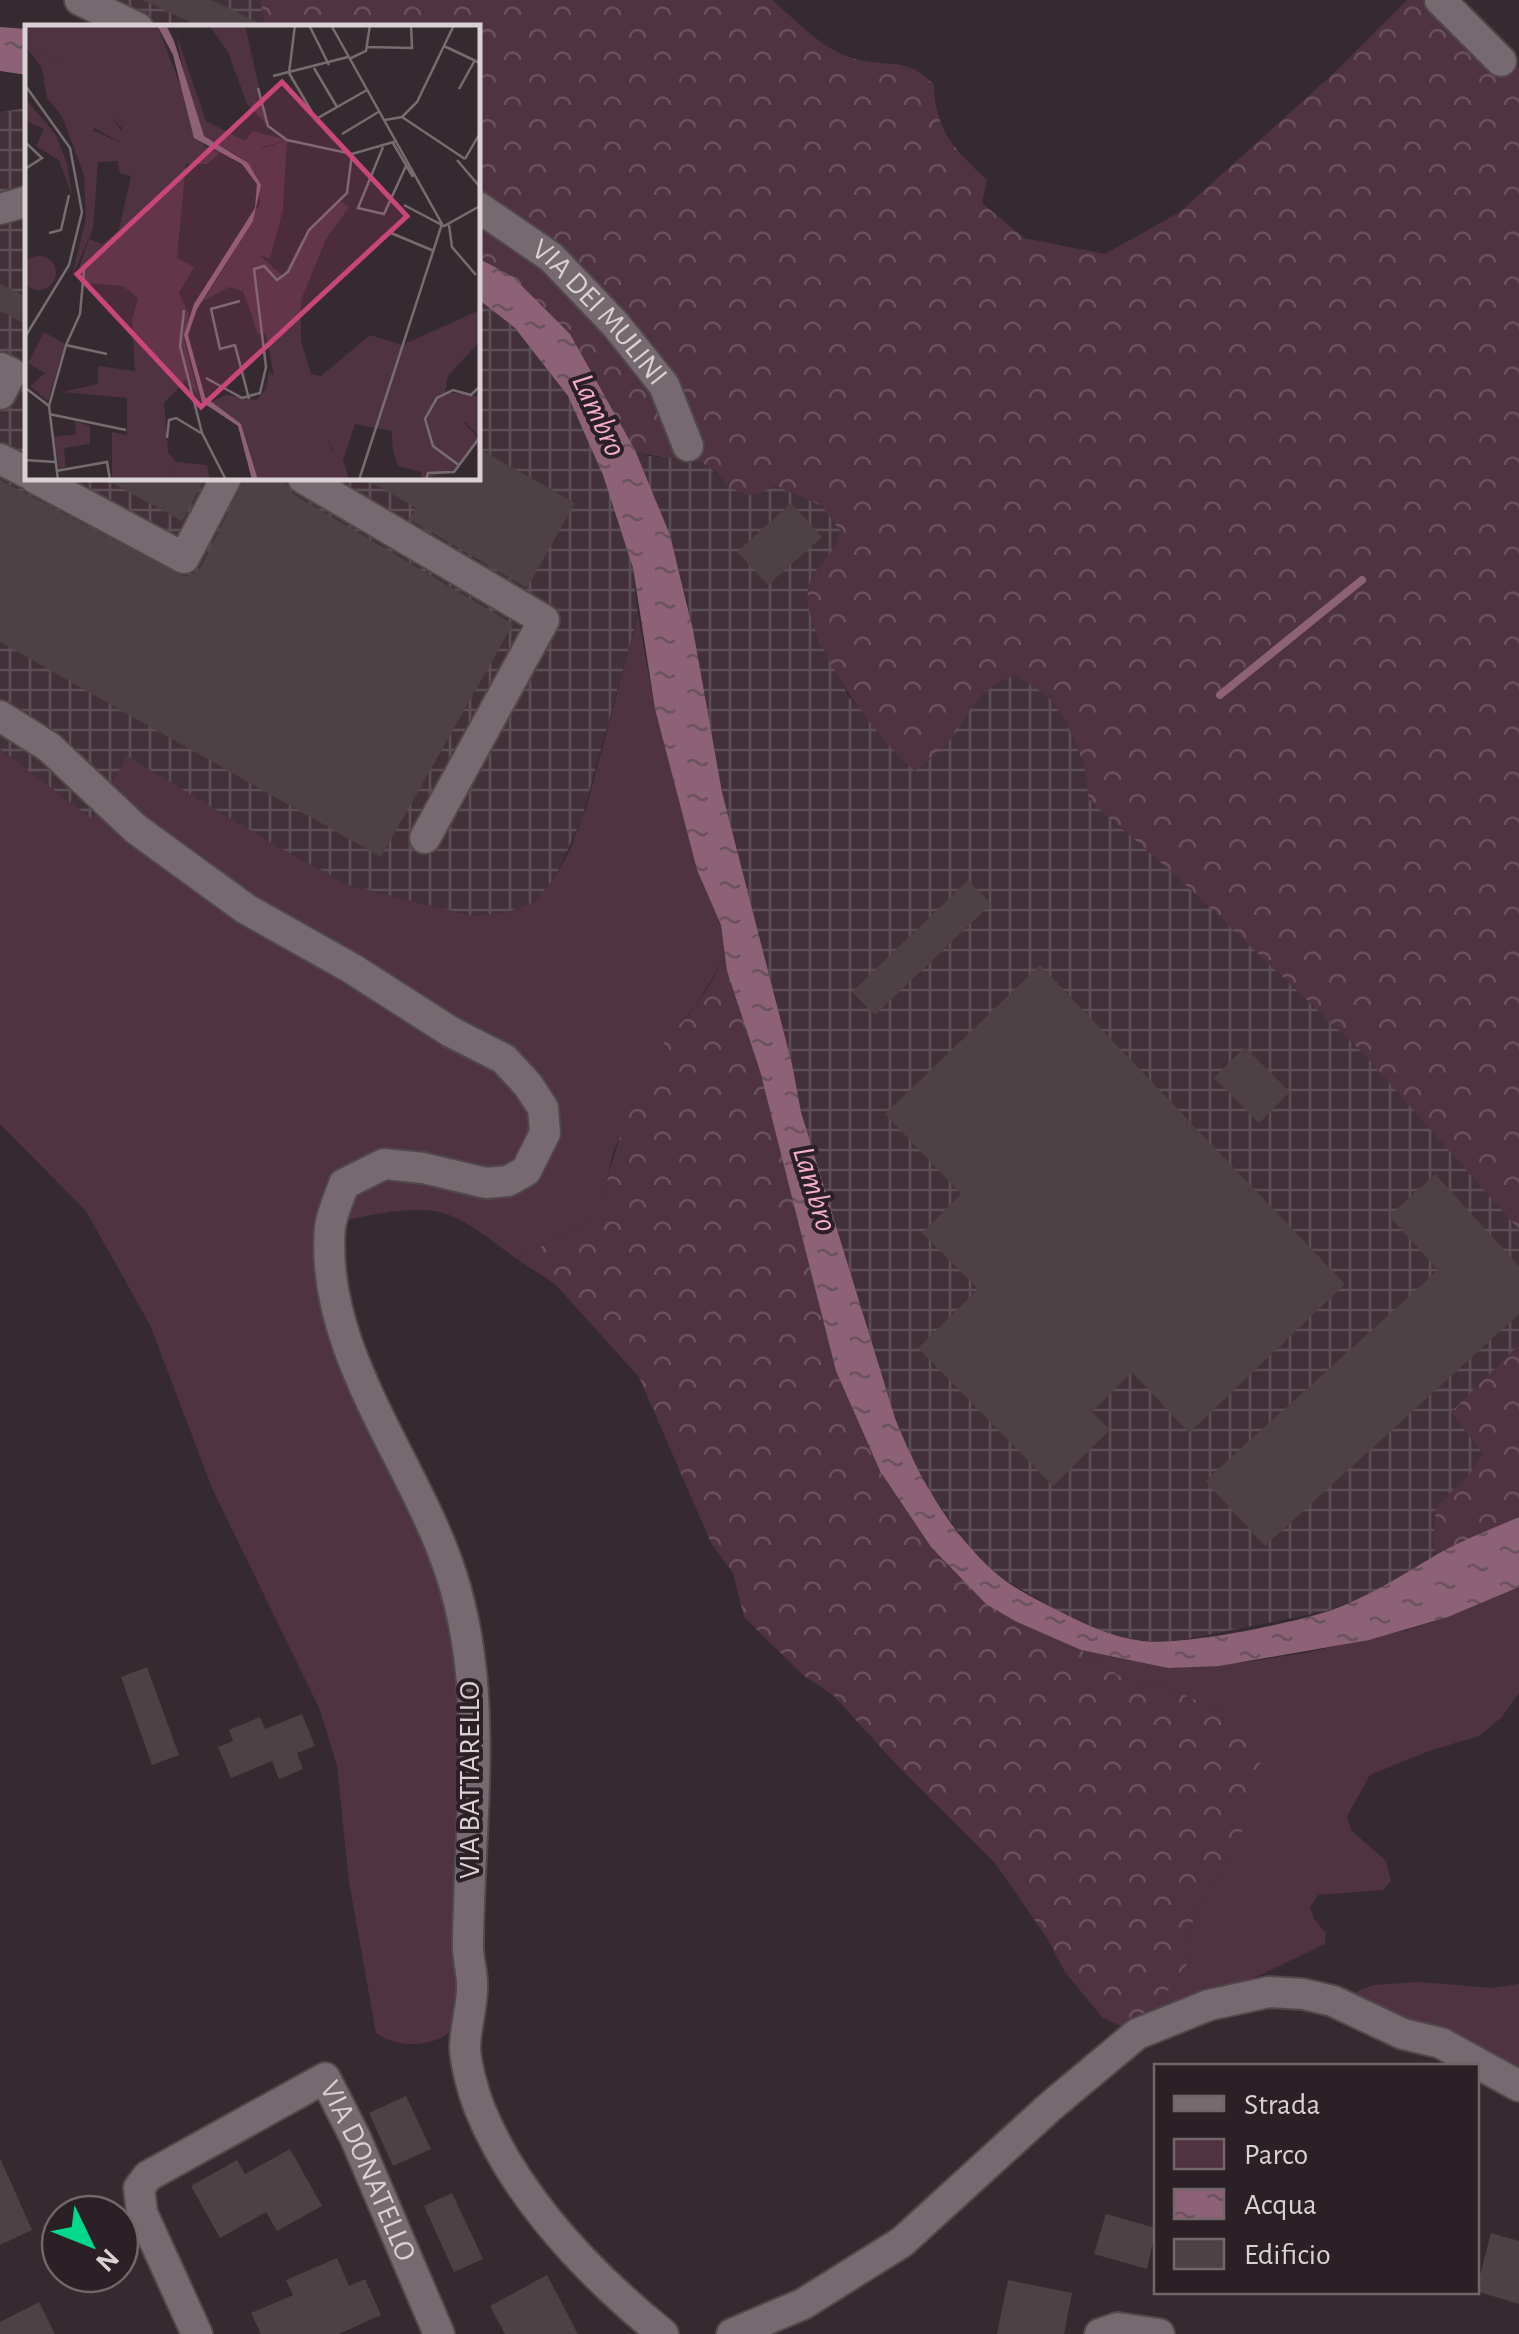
<svg xmlns="http://www.w3.org/2000/svg" width="1519" height="2334" viewBox="0 0 1519 2334" font-family="'Alegreya Sans',sans-serif">
	<style>
		.industrial { fill: url(#industrial-grid) }
		.green { fill: #503341 }
		.forest { fill: url(#forest-crowns) }
		.water { fill: url(#water-ripples) }
		.lines { fill: none; stroke-linecap: round; stroke-linejoin: round }
		.stream { stroke: #8d6176; stroke-width: 8 }
		.building { fill: #4d4146 }
		.minor-casing { stroke: #51484c; stroke-width: 34 }
		.minor { stroke: #76696f; stroke-width: 30 }
		.labels { text-anchor: middle; dominant-baseline: central; stroke-width: 8; stroke-linejoin: round; paint-order: stroke }
		.street-label { font-size: 30px; fill: #d9d1d4; stroke: #2b2025 }
		.water-label { font-size: 32px; font-style: italic; fill: #f5adcf; stroke: #2b2025 }
		.inset-road { fill: none; stroke: #776d71; stroke-width: 2.5 }
		.view { fill: #c84679; fill-opacity: 0.15; stroke: #c84679; stroke-width: 5 }
		.inset-edge { fill: none; stroke: #d9d1d4; stroke-width: 5 }
	</style>
	<defs>
		<pattern id="industrial-grid" width="8" height="8" patternUnits="userSpaceOnUse" patternTransform="scale(2.5)"><rect width="8" height="8" fill="#423139"/><path d="M0 4h8M4 0v8" fill="none" stroke="#5d4e55"/></pattern>
		<pattern id="forest-crowns" width="20" height="18" patternUnits="userSpaceOnUse" patternTransform="scale(2.5)"><rect width="20" height="18" fill="#503341"/><path d="M2 6a3 3 0 1 1 6 0M12 15a3 3 0 1 1 6 0" fill="none" stroke="#69505c"/></pattern>
		<pattern id="water-ripples" width="26" height="14" patternUnits="userSpaceOnUse" patternTransform="scale(2.5)"><rect width="26" height="14" fill="#8d6176"/><path d="M2 4q2-2 4 0t4 0M15 11q2-2 4 0t4 0" fill="none" stroke="#6b525e"/></pattern>
	</defs>
	<rect width="100%" height="100%" fill="#352a2f"/>
	<path class="industrial" d="M 80,0 L 260,0 L 266,27 L 138,27 Z
		M 27,108 L 28,478 L 478,478 L 478,299 L 515,328 L 568,396 L 603,475 L 622,531 L 633,569 L 638,615 L 582,818 L 555,878 L 534,902 L 506,913 L 472,916 L 351,886 L 275,845 L 93,820 L 0,749 L 0,112 Z
		M 635,450 L 648,456 L 681,458 L 708,466 L 734,489 L 753,495 L 776,486 L 822,506 L 841,530 L 837,549 L 818,568 L 811,616 L 849,698 L 946,745 L 970,706 L 996,683 L 1016,675 L 1048,696 L 1066,721 L 1084,764 L 1090,800 L 1176,876 L 1363,1053 L 1519,1230 L 1519,1345 L 1451,1412 L 1483,1454 L 1470,1474 L 1436,1507 L 1433,1541 L 1436,1555 L 1416,1570 L 1370,1594 L 1327,1611 L 1177,1641 L 1144,1641 L 1106,1633 L 1069,1617 L 1002,1578 L 973,1552 L 929,1491 L 910,1457 L 895,1418 L 801,1112 L 792,1064 L 722,792 L 688,605 L 670,535 Z"/>
	<path class="green" d="M 638,615 L 655,709 L 697,870 L 721,925 L 726,955 L 695,1007 L 670,1035 L 633,1104 L 628,1124 L 614,1149 L 599,1215 L 517,1259 C 495,1244 473,1224 449,1215 C 423,1204 372,1214 345,1221 L 335,1295 L 470,1657 L 469,2012 C 462,2019 454,2030 446,2035 C 425,2048 395,2047 376,2033 L 349,1882 L 337,1766 L 320,1710 L 212,1488 L 150,1325 L 86,1211 L 0,1124 L 0,749 L 92,819 L 127,756 L 275,845 L 351,886 L 472,916 L 506,913 L 534,902 L 555,878 L 570,850 L 587,805 Z
		M 1519,1587 L 1519,1693 L 1502,1717 L 1479,1736 L 1429,1751 L 1370,1775 L 1352,1807 L 1347,1817 L 1351,1830 L 1386,1861 L 1391,1881 L 1383,1890 L 1318,1895 L 1310,1907 L 1314,1919 L 1326,1933 L 1325,1944 L 1137,2034 L 1191,1959 L 1189,1937 L 1196,1911 L 1234,1852 L 1227,1714 L 1169,1688 L 1121,1677 L 1081,1650 L 1168,1668 L 1246,1662 L 1305,1653 L 1407,1630 L 1448,1617 Z
		M 1420,1982 L 1492,1988 L 1519,1984 L 1519,2086 L 1333,2001 L 1373,1985 Z"/>
	<path class="forest" d="M 260,0 L 772,0 C 797,21 822,50 855,59 C 888,68 908,56 934,85 C 935,131 955,150 987,180 L 982,203 L 1024,238 L 1105,254 L 1180,212 L 1335,72 L 1407,0 L 1440,0 L 1501,61 L 1519,67 L 1519,1230 L 1363,1053 L 1176,876 L 1089,800 L 1084,764 L 1066,721 L 1048,696 L 1015,675 C 970,694 973,711 947,744 C 939,754 925,762 915,771 C 878,741 802,639 808,590 C 811,567 835,557 840,531 L 822,506 L 776,486 C 769,488 760,494 753,495 C 732,496 722,473 706,465 C 683,455 657,460 635,450 L 570,334 L 487,262 L 478,258 L 478,28 L 266,27 Z
		M 726,955 L 727,971 L 760,1071 L 836,1371 L 880,1471 L 931,1547 L 986,1604 L 1015,1621 L 1081,1650 L 1121,1677 L 1169,1688 L 1227,1714 L 1249,1739 L 1260,1764 L 1254,1802 L 1234,1852 L 1196,1911 L 1189,1937 L 1191,1959 L 1137,2034 L 1102,2017 L 1065,1972 L 1047,1938 L 995,1863 L 896,1764 L 833,1695 L 804,1676 L 744,1617 L 733,1573 L 711,1543 L 639,1377 L 555,1284 L 517,1259 L 599,1215 C 612,1156 633,1087 668,1037 C 676,1026 687,1019 694,1008 C 707,992 716,972 726,955 Z
		M 1519,1345 L 1519,1517 L 1436,1555 L 1433,1541 L 1436,1507 L 1469,1474 L 1483,1454 L 1451,1412 Z"/>
	<path class="water" d="M 0,27 L 27,29 L 27,75 L 0,71 Z
		M 478,258 L 513,277 L 570,334 L 635,450 L 670,535 L 693,630 L 722,792 L 792,1064 L 801,1112 L 895,1418 C 917,1475 951,1535 998,1575 C 1015,1589 1037,1600 1057,1610 C 1084,1624 1112,1637 1142,1641 C 1183,1646 1288,1624 1329,1611 C 1368,1597 1401,1576 1436,1555 C 1462,1540 1492,1529 1519,1517 L 1519,1587 L 1448,1617 L 1369,1640 L 1219,1666 L 1168,1668 L 1081,1650 L 1015,1621 L 986,1604 L 931,1547 L 880,1471 L 836,1371 L 760,1071 L 727,971 L 721,925 L 697,870 L 684,820 L 655,709 L 633,568 L 603,475 L 568,396 L 515,328 L 478,299 Z"/>
	<g class="lines">
		<path class="stream" d="M 1220,695 L 1362,580"/>
	</g>
	<path class="building" d="M 143,0 L 211,0 L 270,28 L 202,28 Z
		M 0,284 L 28,297 L 28,325 L 0,311 Z
		M 478,448 L 575,503 L 527,588 L 409,519 L 416,508 L 363,478 L 478,478 Z
		M 103,478 L 205,478 L 182,521 Z
		M 245,478 L 275,478 L 286,484 L 293,494 L 513,624 L 381,857 L 0,642 L 0,480 L 184,577 L 193,574 L 201,567 Z
		M 791,503 L 822,537 L 768,585 L 737,552 Z
		M 968,880 L 991,904 L 875,1015 L 852,992 Z
		M 1040,965 L 1345,1284 L 1189,1433 L 1132,1372 L 1092,1412 L 1110,1430 L 1053,1486 L 918,1348 L 978,1289 L 922,1233 L 961,1194 L 885,1114 Z
		M 1245,1047 L 1290,1092 L 1259,1123 L 1214,1078 Z
		M 1435,1174 L 1519,1266 L 1519,1314 L 1265,1546 L 1205,1481 L 1438,1270 L 1389,1216 Z
		M 147,1667 L 179,1755 L 152,1765 L 121,1677 Z
		M 302,1714 L 315,1746 L 297,1753 L 303,1769 L 279,1779 L 272,1761 L 231,1778 L 218,1747 L 233,1741 L 229,1730 L 260,1717 L 265,1729 Z
		M 406,2096 L 431,2149 L 393,2166 L 369,2113 Z
		M 290,2149 L 322,2206 L 277,2231 L 266,2212 L 220,2238 L 191,2186 L 237,2160 L 245,2174 Z
		M 0,2158 L 32,2230 L 0,2245 Z
		M 452,2193 L 483,2259 L 454,2272 L 424,2206 Z
		M 1106,2214 L 1156,2228 L 1147,2269 L 1094,2254 Z
		M 1491,2233 L 1519,2241 L 1519,2304 L 1476,2291 Z
		M 337,2258 L 349,2286 L 365,2279 L 381,2315 L 339,2334 L 261,2334 L 251,2313 L 293,2295 L 286,2280 Z
		M 547,2275 L 578,2334 L 505,2334 L 490,2306 Z
		M 1008,2280 L 1072,2293 L 1064,2334 L 997,2334 Z
		M 39,2302 L 55,2334 L 0,2334 L 0,2322 Z"/>
	<g class="lines">
		<g class="minor-casing">
			<g id="minor">
				<path d="M 80,0 L 138,28"/>
				<path d="M 1440,0 L 1501,61"/>
				<path id="s1" d="M 478,207 L 551,257 L 616,325 L 664,385 L 688,446"/>
				<path d="M 0,209 L 28,201"/>
				<path d="M 0,368 L 11,373 L 0,394"/>
				<path d="M 0,459 L 28,473"/>
				<path d="M 35,478 L 184,558 L 226,478"/>
				<path d="M 303,478 L 544,620 L 425,838"/>
				<path d="M 0,716 L 49,747 L 136,829 L 246,909 L 351,968 L 451,1032 L 504,1059 L 528,1085 L 543,1108 L 545,1133 L 526,1171 L 508,1181 L 486,1183 L 423,1168 L 384,1164 L 344,1184 C 339,1198 332,1213 330,1227 C 319,1351 415,1462 451,1574 C 490,1693 469,1821 468,1943 C 467,1958 473,1973 472,1988 C 472,2008 465,2028 465,2048 C 466,2066 473,2091 479,2107 C 515,2197 589,2274 663,2334"/>
				<path id="s2" d="M 197,2334 L 142,2213 L 139,2188 L 148,2176 L 325,2078 L 355,2137 L 439,2334"/>
				<path d="M 732,2334 L 803,2304 L 902,2242 L 1052,2105 L 1137,2034 L 1209,2005 L 1269,1992 L 1303,1994 L 1333,2001 L 1403,2034 L 1441,2043 L 1519,2086"/>
				<path d="M 1100,2334 L 1118,2328 L 1159,2334"/>
			</g>
		</g>
		<use href="#minor" class="minor"/>
	</g>
	<g class="labels">
		<g class="street-label">
			<text stroke="none"><textPath href="#s1" startOffset="162">VIA DEI MULINI</textPath></text>
			<text transform="translate(470 1780) rotate(-90)">VIA BATTARELLO</text>
			<text stroke="none"><textPath href="#s2" startOffset="478">VIA DONATELLO</textPath></text>
		</g>
		<g class="water-label">
			<text transform="translate(599 415) rotate(65)">Lambro</text>
			<text transform="translate(815 1189) rotate(73)">Lambro</text>
		</g>
	</g>
	<g transform="translate(25 25)">
		<rect width="455" height="455" fill="#352a2f"/>
		<path d="M 184,0 L 220,0 L 243,101 L 222,79 L 203,27 ZM 151,9 L 181,96 L 220,116 L 228,106 L 262,115 L 238,122 L 229,141 L 233,152 L 215,132 L 179,111 L 168,94 ZM 0,21 L 29,35 L 68,67 L 101,112 L 96,118 L 70,103 L 58,113 L 73,137 L 68,204 L 47,251 L 61,193 L 59,150 L 37,91 L 22,73 L 17,43 ZM 315,176 L 324,182 L 301,214 L 276,275 L 276,316 L 286,349 L 296,351 L 345,310 L 377,320 L 377,339 L 367,406 L 330,399 L 318,435 L 324,455 L 306,455 L 308,424 L 288,387 L 250,358 L 241,308 L 233,309 L 218,266 L 204,262 L 178,276 L 201,240 L 234,230 L 258,251 L 278,213 ZM 87,407 L 102,410 L 102,455 L 87,455 ZM 151,437 L 182,440 L 185,455 L 146,455 Z" fill="#503341"/>
		<path d="M 0,0 L 132,0 L 179,121 L 195,128 L 182,139 L 161,139 L 152,233 L 169,242 L 154,268 L 164,289 L 159,314 L 174,372 L 162,354 L 139,378 L 143,427 L 151,437 L 146,455 L 102,455 L 102,373 L 37,367 L 73,359 L 73,341 L 110,346 L 107,295 L 113,273 L 98,261 L 60,258 L 55,240 L 64,214 L 78,219 L 94,205 L 106,151 L 95,148 L 92,136 L 73,137 L 59,128 L 53,117 L 65,104 L 96,118 L 97,103 L 31,36 L 0,21 ZM 0,73 L 31,110 L 42,139 L 47,170 L 34,135 L 11,121 L 19,104 L 0,96 ZM 262,115 L 258,184 L 245,234 L 234,230 L 201,240 L 235,178 L 228,127 ZM-3 248a17 17 0 1 1 34 0a17 17 0 1 1-34 0ZM 455,285 L 455,316 L 423,351 L 408,434 L 427,402 L 438,397 L 454,413 L 432,444 L 396,455 L 396,447 L 373,441 L 368,425 L 365,381 L 375,355 L 377,320 ZM 244,346 L 295,394 L 310,432 L 306,455 L 233,455 L 216,399 L 184,378 L 201,370 L 231,375 L 241,364 Z" fill="#503341"/>
		<path d="M 19,307 L 40,319 L 23,376 L 5,361 L 20,348 L 3,338 ZM 425,367 L 455,372 L 455,412 L 440,397 L 427,402 L 421,428 L 405,442 L 400,394 L 409,375 ZM 50,396 L 65,401 L 65,419 L 39,423 L 41,442 L 34,444 L 29,412 L 51,409 Z" fill="#503341"/>
		<path d="M 132,0 L 141,0 L 149,16 L 179,111 L 223,138 L 236,160 L 228,196 L 172,284 L 163,310 L 180,372 L 216,399 L 233,455 L 227,455 L 213,401 L 177,377 L 159,310 L 169,279 L 230,183 L 232,159 L 217,139 L 169,113 L 148,30 Z" fill="#8d6176"/>
		<path class="inset-road" d="M 284,0 L 304,40M 306,0 L 417,199 L 334,455M 419,21 L 455,38M 342,22 L 387,23 L 386,0M 324,34 L 341,26 L 345,0M 289,43 L 312,82M 264,48 L 291,94 L 342,65M 264,48 L 270,0M 248,51 L 323,32M 0,60 L 45,123 L 57,187 L 44,240 L 0,312M 233,63 L 243,101 L 262,115 L 327,129 L 372,116M 434,64 L 450,35M 377,92 L 440,134M 360,95 L 377,92 L 392,77 L 429,0M 317,109 L 355,86M 0,117 L 17,133 L 0,144M 368,118 L 388,152M 358,122 L 333,183 L 359,189 L 381,141M 440,134 L 455,108M 432,135 L 455,162M 379,180 L 419,201 L 455,181M 424,200 L 427,222 L 451,250M 24,208 L 36,205 L 44,170M 366,208 L 409,226M 59,245 L 55,289 L 41,320 L 82,329M 215,276 L 186,284 L 195,324 L 210,320 L 224,374M 159,285 L 155,321 L 177,408 L 201,455M 181,353 L 217,373 L 235,368 L 241,342 L 229,244 L 239,241 L 252,255 L 263,247 L 284,205 L 322,168 L 327,129M 2,364 L 24,381 L 33,455M 24,381 L 41,320M 24,389 L 101,405M 142,413 L 144,395 L 151,393 L 176,408M 0,435 L 30,437M 435,441 L 408,421 L 400,394 L 412,373 L 428,365 L 446,370 L 455,361M 31,446 L 82,437 L 85,455M 401,455 L 403,448 L 429,447 L 455,412"/>
		<path class="view" d="M 257,57 L 382,191 L 176,382 L 52,249 Z"/>
		<rect width="455" height="455" class="inset-edge"/>
	</g>
	<rect x="1154" y="2064" width="325" height="230" fill="#2b2025" stroke="#71676b" stroke-width="2.5"/>
	<rect x="1174" y="2096" width="50" height="15" fill="#76696f" stroke="#71676b" stroke-width="2.5"/>
	<text x="1244" y="2114" font-size="30" fill="#d9d1d4">Strada</text>
	<rect x="1174" y="2139" width="50" height="30" fill="#503341" stroke="#71676b" stroke-width="2.5"/>
	<text x="1244" y="2164" font-size="30" fill="#d9d1d4">Parco</text>
	<rect x="1174" y="2189" width="50" height="30" fill="url(#water-ripples)" stroke="#71676b" stroke-width="2.5"/>
	<text x="1244" y="2214" font-size="30" fill="#d9d1d4">Acqua</text>
	<rect x="1174" y="2239" width="50" height="30" fill="#4d4146" stroke="#71676b" stroke-width="2.5"/>
	<text x="1244" y="2264" font-size="30" fill="#d9d1d4">Edificio</text>
	<g transform="translate(90 2244) rotate(133)"><circle r="48" fill="#2b2025" stroke="#71676b" stroke-width="2.5"/>
	<path d="M0-8L18 38L0 25L-18 38Z" fill="#00d98c"/>
	<text y="-15" font-size="28" font-weight="bold" text-anchor="middle" fill="#d9d1d4">N</text>
	</g>
</svg>
